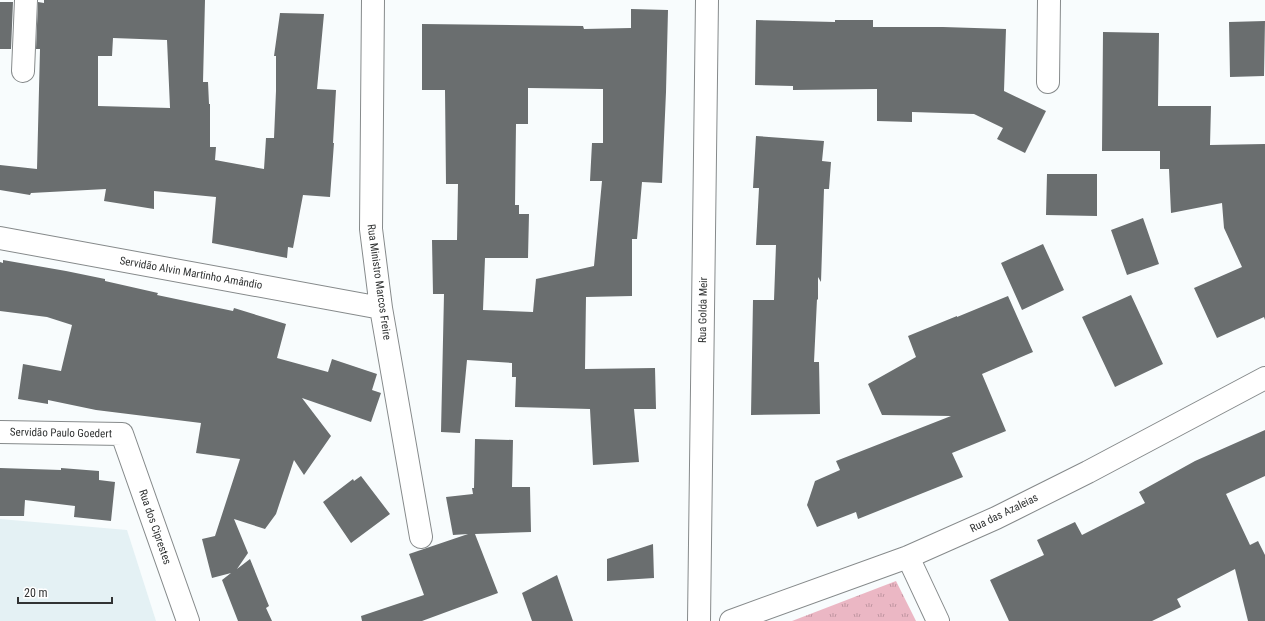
<svg xmlns="http://www.w3.org/2000/svg" width="1265" height="621" viewBox="0 0 1265 621" font-family="'Roboto Condensed',sans-serif">
	<style>
		.built { fill: #e4f1f4 }
		.grass { fill: url(#grass-tufts) }
		.building { fill: #6a6e6f; fill-rule: evenodd }
		.lines { fill: none; stroke-linecap: round; stroke-linejoin: round }
		.street-casing { stroke: #868a8b; stroke-width: 24 }
		.street { stroke: #fff; stroke-width: 22 }
		.labels { text-anchor: middle; dominant-baseline: central; stroke-width: 4; stroke-linejoin: round; paint-order: stroke }
		.street-label { font-size: 11px; fill: #313333; stroke: #fff }
	</style>
	<defs>
		<pattern id="grass-tufts" width="24" height="20" patternUnits="userSpaceOnUse"><rect width="24" height="20" fill="#ebb7c4"/><path d="M3 7l-1-3M5 7V3M7 7l1-3M15 17l-1-3M17 17v-4M19 17l1-3" fill="none" stroke="#bf95a0"/></pattern>
	</defs>
	<rect width="100%" height="100%" fill="#f8fcfd"/>
	<path class="built" d="M 0,519 L 127,530 L 156,621 L 0,621 Z"/>
	<path class="grass" d="M 896,581 L 916,621 L 792,621 Z"/>
	<path class="building" d="M 44,0 L 205,0 L 203,82 L 208,82 L 209,104 L 210,104 L 210,147 L 216,147 L 215,160 L 264,169 L 266,138 L 274,138 L 276,91 L 276,56 L 274,56 L 280,13 L 324,14 L 317,89 L 336,90 L 333,143 L 334,143 L 330,197 L 303,195 L 293,248 L 288,247 L 287,258 L 212,243 L 216,197 L 154,191 L 154,209 L 104,201 L 106,189 L 31,193 L 30,195 L 0,190 L 0,165 L 37,169 L 40,49 L 36,49 L 38,2 L 44,3 ZM 113,38 L 167,40 L 170,108 L 98,106 L 98,56 L 112,56 Z
		M 0,2 L 13,2 L 11,49 L 0,49 Z
		M 631,9 L 668,10 L 666,92 L 662,183 L 642,182 L 637,239 L 632,239 L 632,296 L 586,297 L 585,369 L 655,368 L 656,409 L 634,409 L 639,462 L 593,465 L 590,409 L 515,407 L 516,377 L 512,377 L 512,363 L 467,360 L 460,433 L 441,432 L 444,294 L 433,294 L 432,240 L 457,240 L 458,184 L 446,184 L 445,90 L 422,90 L 422,24 L 583,26 L 584,29 L 631,28 ZM 528,88 L 603,89 L 603,143 L 592,143 L 590,181 L 602,181 L 594,266 L 536,279 L 533,312 L 483,310 L 485,258 L 528,258 L 529,214 L 519,214 L 519,205 L 515,205 L 516,124 L 528,124 Z
		M 756,20 L 835,22 L 835,20 L 873,20 L 873,27 L 943,27 L 1006,29 L 1004,91 L 1046,111 L 1025,153 L 997,139 L 1003,128 L 974,114 L 912,112 L 912,122 L 877,121 L 877,89 L 793,90 L 793,86 L 755,85 Z
		M 1265,21 L 1264,76 L 1230,77 L 1229,22 Z
		M 1103,32 L 1159,33 L 1158,106 L 1211,106 L 1210,145 L 1265,144 L 1265,320 L 1264,317 L 1217,338 L 1194,288 L 1242,267 L 1224,228 L 1222,203 L 1171,213 L 1169,169 L 1160,169 L 1160,151 L 1102,151 Z
		M 756,136 L 824,141 L 822,161 L 831,162 L 829,189 L 824,189 L 821,282 L 818,277 L 818,300 L 817,299 L 814,362 L 819,362 L 820,414 L 751,415 L 753,300 L 774,300 L 776,245 L 756,245 L 759,188 L 753,188 Z
		M 1047,174 L 1097,174 L 1097,216 L 1046,215 Z
		M 1143,218 L 1159,264 L 1127,275 L 1111,230 Z
		M 1043,244 L 1064,290 L 1022,310 L 1001,263 Z
		M 3,260 L 66,271 L 105,279 L 105,281 L 158,293 L 157,295 L 233,311 L 234,308 L 286,324 L 277,358 L 328,372 L 332,359 L 377,374 L 372,390 L 381,393 L 371,422 L 302,398 L 331,436 L 304,475 L 294,460 L 276,514 L 265,529 L 234,519 L 248,553 L 237,569 L 250,559 L 269,606 L 266,608 L 272,621 L 238,621 L 222,580 L 231,573 L 212,578 L 202,539 L 215,536 L 240,459 L 196,453 L 201,423 L 96,410 L 48,400 L 48,404 L 18,399 L 23,364 L 61,371 L 72,325 L 47,317 L 0,311 L 0,262 L 3,263 Z
		M 1131,295 L 1163,364 L 1115,387 L 1082,317 Z
		M 1008,296 L 1033,352 L 982,374 L 1006,431 L 952,453 L 963,477 L 858,519 L 856,512 L 817,527 L 807,505 L 815,481 L 840,470 L 836,461 L 951,416 L 882,415 L 868,384 L 916,357 L 908,336 L 957,316 L 957,317 Z
		M 1265,430 L 1265,476 L 1226,494 L 1250,545 L 1258,541 L 1265,555 L 1265,621 L 1248,621 L 1235,569 L 1177,599 L 1181,607 L 1152,621 L 1009,621 L 990,580 L 1044,555 L 1037,540 L 1075,522 L 1082,535 L 1145,503 L 1139,492 L 1195,461 Z
		M 475,439 L 513,440 L 512,487 L 530,487 L 531,532 L 475,534 L 498,593 L 422,621 L 362,621 L 361,616 L 424,595 L 409,554 L 468,534 L 453,535 L 446,497 L 473,494 L 472,488 L 474,488 Z
		M 0,468 L 61,470 L 61,468 L 99,471 L 99,480 L 115,482 L 111,521 L 74,517 L 75,506 L 25,500 L 24,516 L 0,516 Z
		M 361,476 L 390,514 L 351,543 L 323,502 L 353,479 L 354,481 Z
		M 653,544 L 654,578 L 607,581 L 607,559 Z
		M 557,575 L 573,621 L 532,621 L 522,593 Z"/>
	<g class="lines">
		<g class="street-casing">
			<path id="street" d="M 373,0 L 371,229 L 381,308 L 421,537
				M 23,71 L 26,0
				M 1048,82 L 1049,0
				M 0,238 L 381,308
				M 0,432 L 122,434 L 188,621
				M 908,557 L 938,621
				M 699,621 L 707,0
				M 731,621 L 908,557 L 996,518 L 1088,472 L 1265,378"/>
		</g>
		<use href="#street" class="street"/>
	</g>
	<g class="labels">
		<g class="street-label">
			<text transform="translate(191 273) rotate(10)">Servidão Alvin Martinho Amândio</text>
			<text transform="translate(379 282) rotate(82)">Rua Ministro Marcos Freire</text>
			<text transform="translate(703 310) rotate(-89)">Rua Golda Meir</text>
			<text transform="translate(61 433) rotate(1)">Servidão Paulo Goedert</text>
			<text transform="translate(1004 513) rotate(-26)">Rua das Azaleias</text>
			<text transform="translate(155 527) rotate(71)">Rua dos Ciprestes</text>
		</g>
	</g>
	<path d="M18 597v6h94v-6" fill="none" stroke="#313333" stroke-width="2"/>
	<text x="24" y="597" font-size="12" fill="#313333" stroke="#ffffff" stroke-width="3" paint-order="stroke">20 m</text>
</svg>
